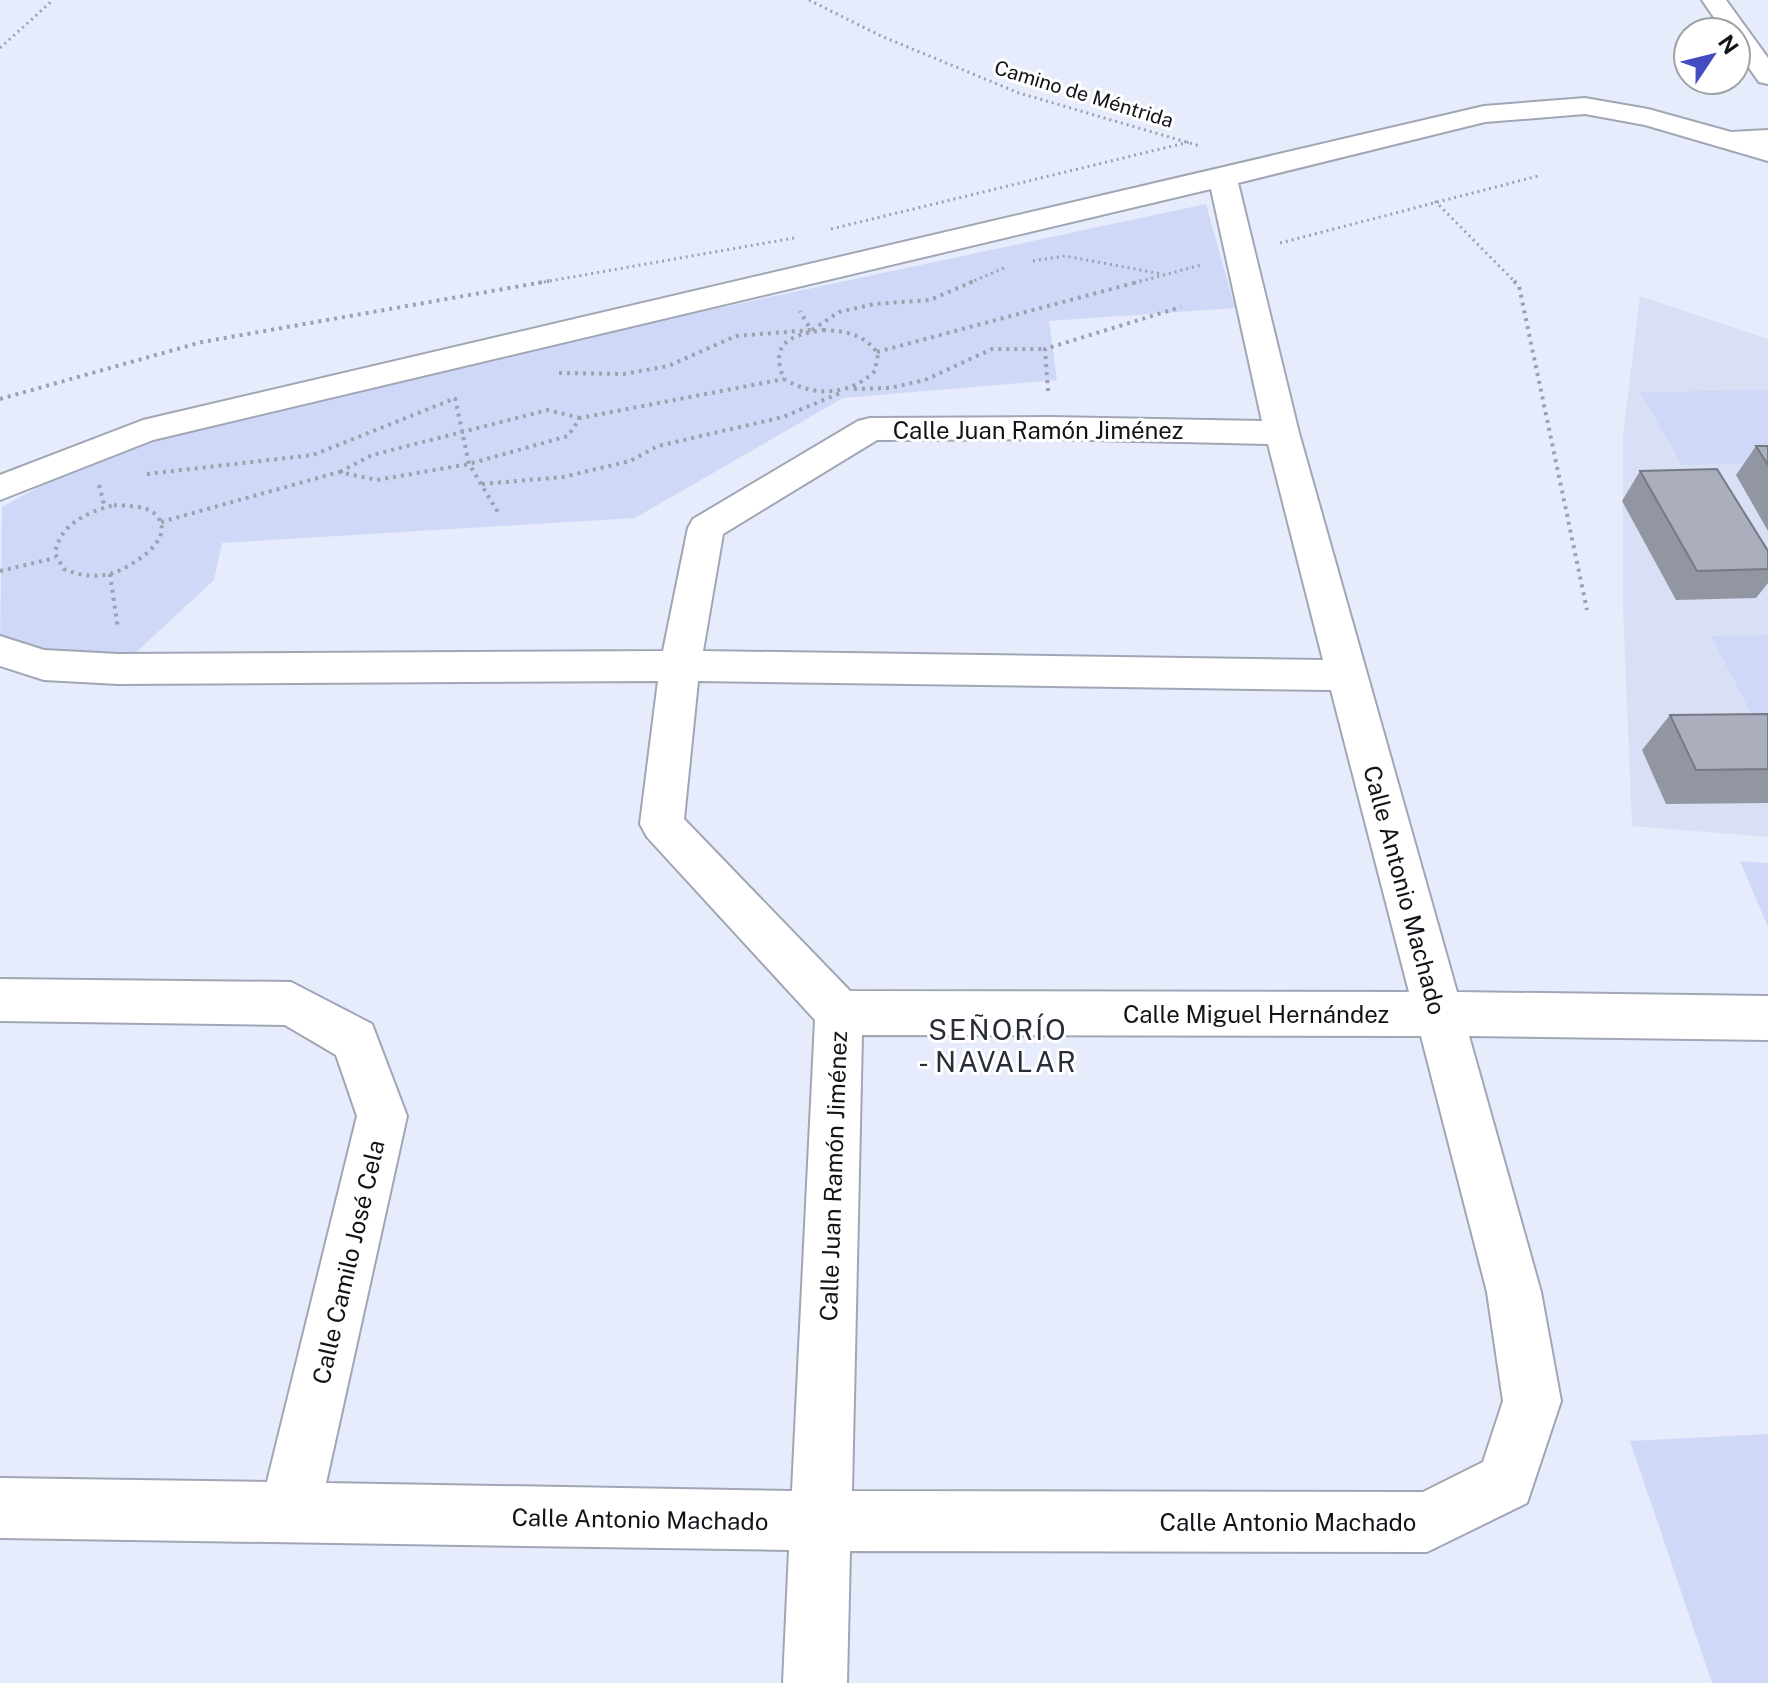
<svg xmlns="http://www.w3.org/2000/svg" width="1768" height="1683" viewBox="0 0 1768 1683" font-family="'Public Sans',sans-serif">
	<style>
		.built { fill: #d9e0f6 }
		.green { fill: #d0d8f8 }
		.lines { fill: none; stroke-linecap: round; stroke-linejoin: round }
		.minor-casing { stroke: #a1a6b5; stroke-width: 4 }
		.path-far1 { stroke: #9da1ad; stroke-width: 3; stroke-dasharray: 2 4; stroke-linecap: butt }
		.path { stroke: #9da1ad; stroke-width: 4; stroke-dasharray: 3 5; stroke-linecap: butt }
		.minor { fill: #fff; fill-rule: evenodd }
		.wall { fill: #9296a3 }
		.building { fill: #aaaebd; stroke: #777a84; stroke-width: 2 }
		.labels { text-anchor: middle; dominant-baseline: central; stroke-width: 6; stroke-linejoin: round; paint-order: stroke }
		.far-street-label { font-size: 20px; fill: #121419; stroke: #fff }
		.street-label { font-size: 24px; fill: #121419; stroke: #fff }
		.quarter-label { font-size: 28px; letter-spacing: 2px; fill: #292c39; stroke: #fff }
	</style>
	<rect width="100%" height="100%" fill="#e7ecfc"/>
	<path class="built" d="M 1640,296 L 1768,339 L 1768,837 L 1632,826 L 1623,609 L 1623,435 Z"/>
	<path class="green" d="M 1206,204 L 1235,308 L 1049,321 L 1057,380 L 843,398 L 635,518 L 222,543 L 214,580 L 118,669 L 0,645 L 2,507 L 143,431 Z
		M 1768,390 L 1768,463 L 1682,465 L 1640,392 Z
		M 1768,635 L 1768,742 L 1766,742 L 1711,636 Z
		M 1740,861 L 1768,863 L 1768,927 Z
		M 1768,1434 L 1768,1683 L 1712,1683 L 1630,1441 Z"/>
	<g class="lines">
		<g class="minor-casing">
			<path id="minor" d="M 1702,0 L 1726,0 L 1768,58 L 1768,84 L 1759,82 L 1736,49 L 1736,32 L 1724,32 Z
				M 1585,98 L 1648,109 L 1731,132 L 1768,130 L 1768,161 L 1645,125 L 1585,114 L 1485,122 L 1238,183 L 1299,433 L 1457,992 L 1768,996 L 1768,1040 L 1469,1036 L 1541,1292 L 1561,1401 L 1527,1503 L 1427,1552 L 850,1551 L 847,1683 L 783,1683 L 789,1550 L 0,1538 L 0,1478 L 267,1482 L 357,1116 L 336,1055 L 285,1025 L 0,1021 L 0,979 L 291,982 L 372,1024 L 407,1116 L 326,1483 L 792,1491 L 815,1020 L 647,837 L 640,824 L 658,681 L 118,684 L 44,680 L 0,666 L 0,636 L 44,650 L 118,654 L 663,651 L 688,528 L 693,519 L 858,421 L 870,418 L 1050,417 L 1262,421 L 1211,189 L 153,440 L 0,500 L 0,475 L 143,420 L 1484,106 ZM 1050,439 L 1268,444 L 1323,660 L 703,651 L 723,534 L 877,440 ZM 698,681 L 1331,690 L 1409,992 L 850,991 L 684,819 ZM 862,1035 L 1421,1036 L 1487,1292 L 1503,1401 L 1483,1462 L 1423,1492 L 852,1491 Z"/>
		</g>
		<path class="path-far1" d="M 809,0 L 881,36 L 1019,93 L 1200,146
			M 0,48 L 53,0
			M 1435,201 L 1516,283
			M 831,229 L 1189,142
			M 1280,243 L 1538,176
			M 1033,261 L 1065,256 L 1162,274
			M 538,283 L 794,238
			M 969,283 L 1004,268
			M 1134,283 L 1201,265"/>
		<path class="path" d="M 1514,281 L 1519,286 L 1587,610
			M 812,330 L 839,312 L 874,304 L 930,300 L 974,281
			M 823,330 C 845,331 865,334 878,354 L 875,371 C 849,396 814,397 784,379 C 769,343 790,335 823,330 Z
			M 877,352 L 1141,281
			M 559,373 L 624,374 L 668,366 L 736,336 L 811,330 L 800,311
			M 854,389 L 890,388 L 925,380 L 992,349 L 1045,349
			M 1048,391 L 1045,349 L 1181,307
			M 455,398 L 469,464 L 499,514
			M 0,399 L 202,342 L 549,281
			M 340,472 L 372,455 L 548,410 L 580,418
			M 147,474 L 313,455 L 456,398
			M 482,484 L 563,477 L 630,461 L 658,446 L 783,417 L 840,393
			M 99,485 L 105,508
			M 114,505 C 127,506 147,505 156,515 C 178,539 131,567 113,573 C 97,578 80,576 64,569 L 55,554 C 59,524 88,512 114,505 Z
			M 161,522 L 339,472 L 377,480 L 469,464 L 568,436 L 580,418 L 784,379
			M 0,571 L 55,558
			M 110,574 L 118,629"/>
		<use href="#minor" class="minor"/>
	</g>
	<path class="wall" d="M 1756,446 L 1768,446 L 1768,531 L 1736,475 Z
		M 1640,471 L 1767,550 L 1768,549 L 1768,583 L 1756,598 L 1676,600 L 1622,501 Z
		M 1768,714 L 1768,803 L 1666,804 L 1642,750 L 1670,715 Z"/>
	<path class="building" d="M 1756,446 L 1768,446 L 1768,465 Z
		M 1717,469 L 1768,551 L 1768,569 L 1697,571 L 1640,471 Z
		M 1768,714 L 1768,769 L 1696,770 L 1670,715 Z"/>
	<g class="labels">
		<g class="far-street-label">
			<text transform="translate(1084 94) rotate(17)">Camino de Méntrida</text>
		</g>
		<g class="street-label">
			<text x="1038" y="430">Calle Juan Ramón Jiménez</text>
			<text transform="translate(1405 890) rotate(75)">Calle Antonio Machado</text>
			<text x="1256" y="1014">Calle Miguel Hernández</text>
			<text transform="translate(833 1176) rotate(-88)">Calle Juan Ramón Jiménez</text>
			<text transform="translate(348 1262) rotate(-77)">Calle Camilo José Cela</text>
			<text transform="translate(640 1519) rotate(1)">Calle Antonio Machado</text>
			<text x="1288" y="1522">Calle Antonio Machado</text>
		</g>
		<g class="quarter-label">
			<text x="998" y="1029">SEÑORÍO<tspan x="998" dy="32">- NAVALAR</tspan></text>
		</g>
	</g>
	<g transform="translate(1712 56) rotate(55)"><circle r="38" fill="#ffffff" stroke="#a0a1a3" stroke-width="2"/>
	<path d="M0-6L14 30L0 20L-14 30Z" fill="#434cc1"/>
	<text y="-12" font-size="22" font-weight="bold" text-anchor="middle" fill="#121419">N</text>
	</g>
</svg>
